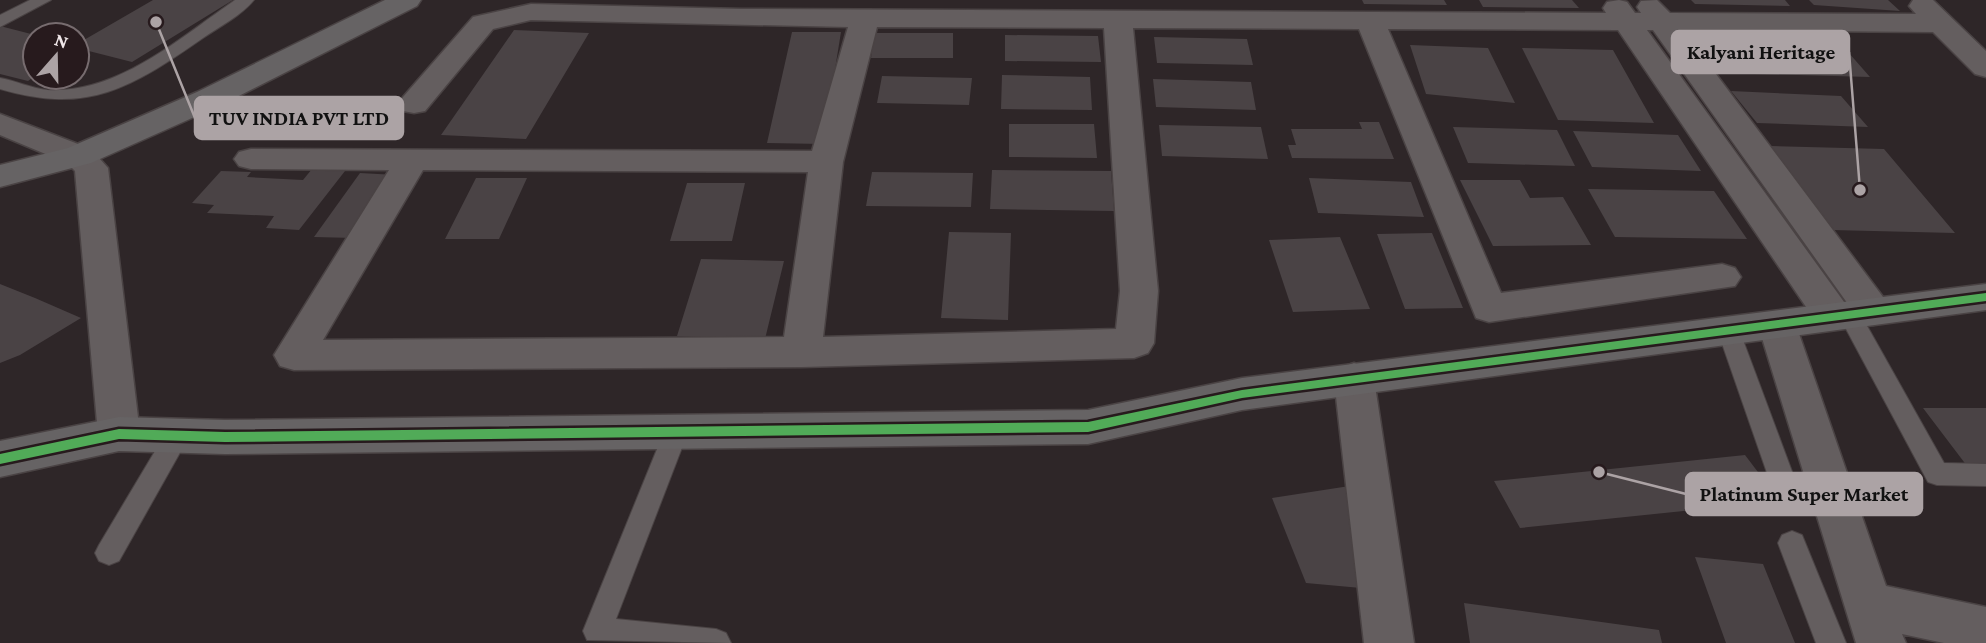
<svg xmlns="http://www.w3.org/2000/svg" width="1986" height="643" viewBox="0 0 1986 643" font-family="'Crimson Pro',serif">
	<style>
		.building { fill: #4a4345 }
		.lines { fill: none; stroke-linecap: round; stroke-linejoin: round }
		.lane-casing { stroke: #4a4344; stroke-width: 2 }
		.street-casing { stroke: #4a4344; stroke-width: 3 }
		.secondary-casing { stroke: #4a4344; stroke-width: 3 }
		.lane { fill: #645e5f; fill-rule: evenodd }
		.street { fill: #645e5f; fill-rule: evenodd }
		.secondary { fill: #666364; fill-rule: evenodd }
		.cycleway-casing { stroke: #271a1d; stroke-width: 5 }
		.cycleway { fill: #51ab58; fill-rule: evenodd }
		.leader { fill: none; stroke: #aca3a5; stroke-width: 2.5 }
		.callout-dot { fill: #aca3a5; stroke: #271a1d; stroke-width: 2.5 }
		.callout { fill: #aca3a5; stroke: #aca3a5; stroke-width: 2.5 }
		.callout-label { font-size: 21px; text-anchor: middle; font-weight: bold; fill: #111 }
	</style>
	<rect width="100%" height="100%" fill="#2e2628"/>
	<path class="building" d="M 153,0 L 233,0 L 132,62 L 77,48 L 77,44 Z
		M 1362,0 L 1444,0 L 1447,5 L 1364,4 Z
		M 1479,0 L 1572,0 L 1579,8 L 1483,7 Z
		M 1691,0 L 1785,0 L 1790,6 L 1695,4 Z
		M 1809,0 L 1888,0 L 1900,11 L 1814,5 Z
		M 0,26 L 35,35 L 35,76 L 28,81 L 0,74 Z
		M 514,30 L 589,33 L 526,139 L 441,135 Z
		M 792,32 L 841,32 L 823,144 L 767,143 Z
		M 874,33 L 953,33 L 953,58 L 871,58 Z
		M 1005,35 L 1098,36 L 1101,62 L 1005,61 Z
		M 1154,37 L 1247,39 L 1253,65 L 1157,63 Z
		M 1742,42 L 1841,44 L 1870,77 L 1754,74 L 1734,49 Z
		M 1410,45 L 1488,48 L 1515,103 L 1426,94 Z
		M 1522,48 L 1613,50 L 1654,123 L 1558,120 Z
		M 1002,75 L 1090,77 L 1092,110 L 1001,109 Z
		M 882,76 L 972,78 L 969,105 L 877,103 Z
		M 1153,79 L 1251,82 L 1256,110 L 1156,107 Z
		M 1731,91 L 1841,96 L 1868,127 L 1757,123 Z
		M 1359,122 L 1379,122 L 1394,159 L 1292,158 L 1288,145 L 1296,145 L 1291,129 L 1362,129 Z
		M 1009,124 L 1094,124 L 1097,158 L 1009,157 Z
		M 1159,125 L 1261,127 L 1268,159 L 1162,156 Z
		M 1453,127 L 1557,130 L 1575,166 L 1468,163 Z
		M 1573,131 L 1678,135 L 1701,171 L 1592,167 Z
		M 1771,146 L 1884,149 L 1955,233 L 1832,230 Z
		M 312,169 L 345,171 L 299,230 L 266,228 L 274,216 L 207,213 L 214,205 L 192,203 L 221,171 L 251,172 L 247,177 L 303,180 Z
		M 992,170 L 1111,171 L 1114,211 L 990,209 Z
		M 872,172 L 973,173 L 971,207 L 866,206 Z
		M 360,173 L 396,175 L 354,238 L 314,237 Z
		M 476,178 L 527,178 L 499,239 L 445,239 Z
		M 1309,178 L 1411,182 L 1424,217 L 1318,213 Z
		M 1460,180 L 1520,180 L 1530,198 L 1563,197 L 1591,245 L 1493,246 Z
		M 687,183 L 745,183 L 732,241 L 670,241 Z
		M 1588,189 L 1714,191 L 1747,239 L 1615,237 Z
		M 949,232 L 1011,233 L 1008,320 L 941,318 Z
		M 1432,233 L 1463,308 L 1405,309 L 1377,234 Z
		M 1340,237 L 1370,309 L 1293,312 L 1269,240 Z
		M 701,259 L 784,261 L 765,339 L 677,336 Z
		M 0,284 L 35,298 L 81,318 L 20,355 L 0,363 Z
		M 1923,408 L 1986,408 L 1986,465 L 1967,466 Z
		M 1745,455 L 1780,501 L 1520,528 L 1494,481 Z
		M 1356,485 L 1361,588 L 1306,583 L 1272,498 Z
		M 1695,557 L 1763,564 L 1795,643 L 1726,643 Z
		M 1464,603 L 1659,630 L 1662,643 L 1470,643 Z"/>
	<g class="lines">
		<g class="lane-casing">
			<path id="lane" d="M 30,0 L 51,0 L 0,27 L 0,15 Z
				M 235,0 L 254,0 C 242,15 219,27 203,38 C 131,88 88,115 0,89 L 0,78 C 16,81 31,88 47,90 C 118,94 181,37 235,0 Z
				M 1849,306 L 1857,308 L 1944,463 L 1986,464 L 1986,486 L 1937,485 L 1928,482 L 1838,314 L 1841,308 Z
				M 1729,324 L 1737,326 L 1740,332 L 1800,493 L 1796,501 L 1787,504 L 1778,501 L 1774,493 L 1718,332 L 1721,326 Z
				M 676,422 L 685,425 L 688,432 L 616,619 L 716,629 L 726,633 L 731,643 L 587,640 L 583,631 L 664,432 L 667,425 Z
				M 179,423 L 188,426 L 191,433 L 119,561 L 109,565 L 99,561 L 95,553 L 99,545 L 170,426 Z
				M 1792,531 L 1802,535 L 1846,643 L 1816,643 L 1778,543 L 1782,535 Z"/>
		</g>
		<g class="street-casing">
			<path id="street" d="M 1619,0 L 1627,2 L 1635,13 L 1641,13 L 1637,7 L 1641,1 L 1657,0 L 1670,13 L 1916,14 L 1909,6 L 1913,0 L 1933,0 L 1986,51 L 1986,77 L 1975,74 L 1933,32 L 1683,30 L 1886,301 L 1892,311 L 1886,321 L 1873,325 L 1860,321 L 1653,30 L 1647,30 L 1847,306 L 1852,316 L 1847,326 L 1833,330 L 1819,326 L 1618,30 L 1388,29 L 1501,293 L 1722,264 L 1735,268 L 1741,277 L 1735,286 L 1489,322 L 1476,318 L 1359,29 L 1133,28 L 1158,291 L 1154,343 L 1148,353 L 1134,358 L 802,367 L 294,370 L 280,366 L 274,355 L 389,170 L 251,169 L 239,166 L 234,159 L 239,152 L 251,149 L 812,151 L 848,27 L 531,20 L 493,29 L 425,111 L 414,113 L 403,111 L 398,104 L 403,97 L 473,17 L 531,4 L 742,9 L 1606,13 L 1603,8 L 1607,2 ZM 877,27 L 1104,28 L 1120,291 L 1116,329 L 823,337 L 843,162 ZM 423,170 L 808,172 L 784,337 L 323,340 Z
				M 0,114 L 91,149 L 108,168 L 140,434 L 134,446 L 119,451 L 104,446 L 98,434 L 75,171 L 67,163 L 0,135 Z
				M 1777,311 L 1791,315 L 1796,325 L 1886,586 L 1986,607 L 1986,643 L 1944,643 L 1902,634 L 1906,643 L 1856,643 L 1758,325 L 1763,315 Z
				M 1354,363 L 1368,368 L 1374,379 L 1414,643 L 1364,643 L 1334,379 L 1340,368 Z"/>
		</g>
		<g class="secondary-casing">
			<path id="secondary" d="M 385,0 L 421,0 L 417,6 L 219,106 L 91,163 L 0,187 L 0,165 L 68,148 L 197,92 Z
				M 1986,284 L 1986,310 L 1242,410 L 1088,444 L 225,454 L 119,451 L 0,477 L 0,441 L 119,417 L 225,420 L 1088,410 L 1242,378 Z"/>
		</g>
		<use href="#lane" class="lane"/>
		<use href="#street" class="street"/>
		<use href="#secondary" class="secondary"/>
		<g class="cycleway-casing">
			<path id="cycleway" d="M 1986,293 L 1986,301 L 1242,398 L 1088,432 L 225,442 L 119,439 L 0,464 L 0,454 L 119,429 L 225,432 L 1088,422 L 1242,390 Z"/>
		</g>
		<use href="#cycleway" class="cycleway"/>
	</g>
	<path class="leader" d="M1860 190L1849 52M156 22L195 118M1599 472L1686 494"/>
	<g class="callout-dot">
		<circle cx="1860" cy="190" r="7"/>
		<circle cx="156" cy="22" r="7"/>
		<circle cx="1599" cy="472" r="7"/>
	</g>
	<g class="callout">
		<rect x="1672" y="31" width="177" height="42" rx="7"/>
		<rect x="195" y="97" width="208" height="42" rx="7"/>
		<rect x="1686" y="473" width="236" height="42" rx="7"/>
	</g>
	<g class="callout-label">
		<text x="1761" y="59">Kalyani Heritage</text>
		<text x="299" y="125">TUV INDIA PVT LTD</text>
		<text x="1804" y="501">Platinum Super Market</text>
	</g>
	<g transform="translate(56 56) rotate(20)"><circle r="33" fill="#271a1d" stroke="#776c6f" stroke-width="2"/>
	<path d="M0-5L12 26L0 18L-12 26Z" fill="#aca3a5"/>
	<text y="-10" font-size="19" font-weight="bold" text-anchor="middle" fill="#f0e7e9">N</text>
	</g>
</svg>
